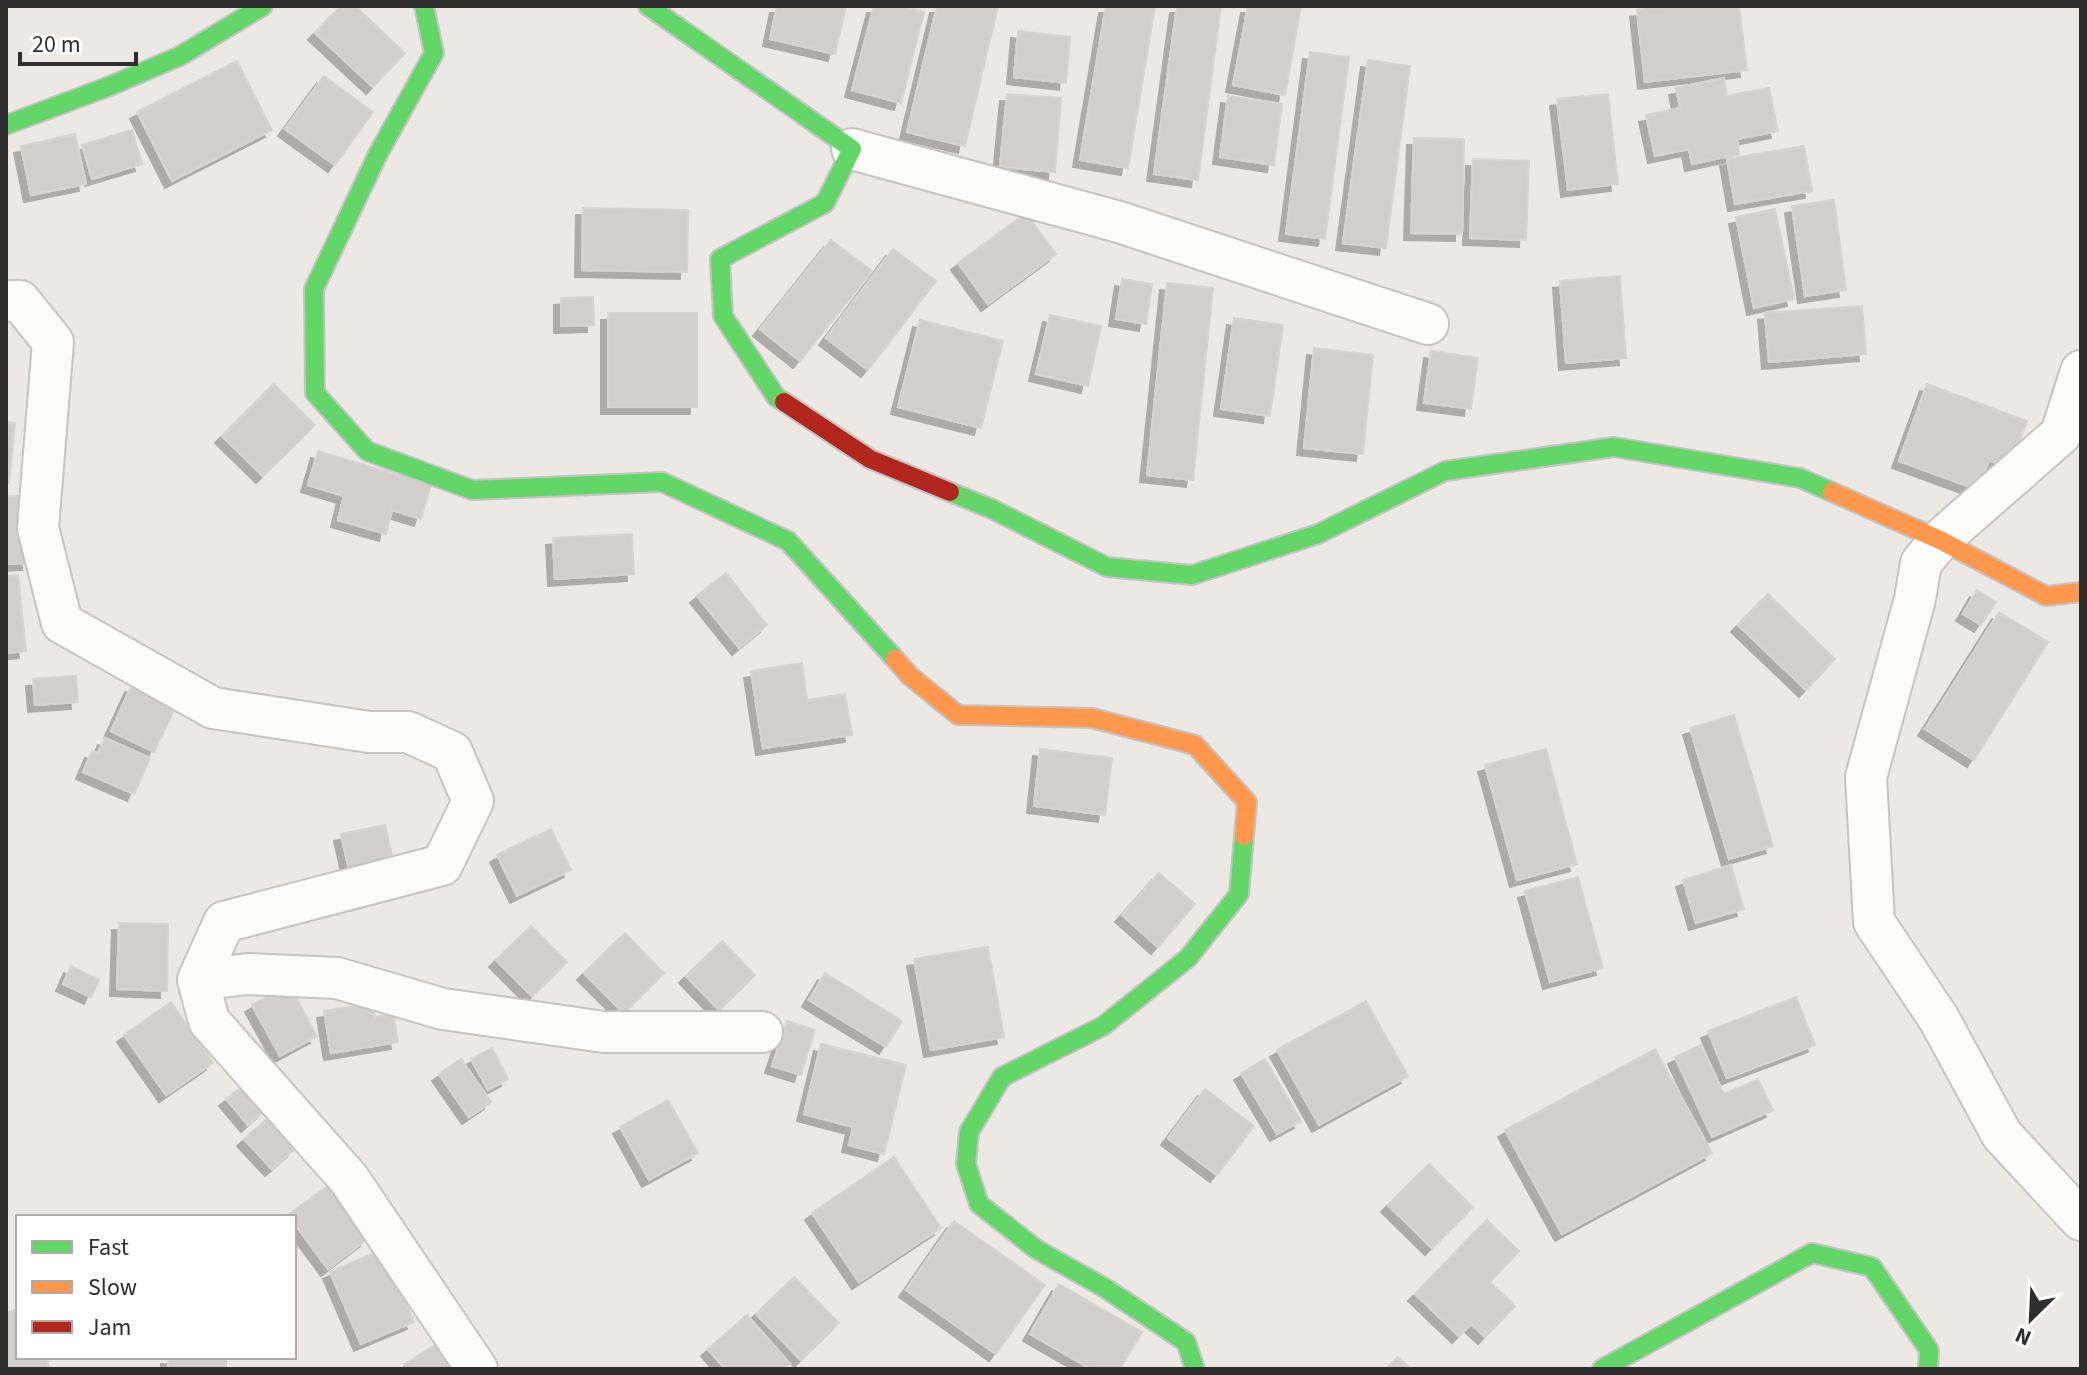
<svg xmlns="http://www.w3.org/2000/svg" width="2087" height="1375" viewBox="0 0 2087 1375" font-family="'Source Sans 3',sans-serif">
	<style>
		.building { fill: #d1cecb; stroke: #d7d4d0; stroke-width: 2; filter: url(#shadow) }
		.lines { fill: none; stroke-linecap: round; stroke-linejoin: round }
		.street-casing { stroke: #c5c4c5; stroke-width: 44 }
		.fast-casing { stroke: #c5c4c5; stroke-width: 22 }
		.slow-casing { stroke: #c5c4c5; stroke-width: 22 }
		.jam-casing { stroke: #c5c4c5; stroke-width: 22 }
		.street { stroke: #fcfcfb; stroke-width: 40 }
		.fast { stroke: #63d668; stroke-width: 18 }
		.slow { stroke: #ff974d; stroke-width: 18 }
		.jam { stroke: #b3261e; stroke-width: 18 }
	</style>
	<defs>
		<filter id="shadow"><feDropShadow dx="-7" dy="7" stdDeviation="0" flood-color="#0004"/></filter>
	</defs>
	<rect width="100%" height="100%" fill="#ece8e4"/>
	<path class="building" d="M 341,6 L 355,6 L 405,53 L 373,87 L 315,33 Z
		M 777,6 L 846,6 L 835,54 L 770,39 Z
		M 874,6 L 901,6 L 924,12 L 901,103 L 852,90 Z
		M 937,6 L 998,6 L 965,146 L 907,132 Z
		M 1106,6 L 1155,6 L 1128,168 L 1080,160 Z
		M 1177,6 L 1221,6 L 1198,180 L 1154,174 Z
		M 1248,6 L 1301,6 L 1285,95 L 1233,85 Z
		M 1674,6 L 1739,6 L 1747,70 L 1645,82 L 1637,10 Z
		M 1018,31 L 1070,37 L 1066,83 L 1014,77 Z
		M 1310,52 L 1349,57 L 1325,239 L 1286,234 Z
		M 1368,60 L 1410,66 L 1386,248 L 1343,243 Z
		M 237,61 L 272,130 L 172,181 L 137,112 Z
		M 324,76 L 373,112 L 335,165 L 285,129 Z
		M 1724,78 L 1727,96 L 1769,88 L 1778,131 L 1737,139 L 1739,154 L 1692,164 L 1689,149 L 1655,156 L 1646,115 L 1680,108 L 1676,88 Z
		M 1007,94 L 1061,98 L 1055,172 L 1000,167 Z
		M 1608,94 L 1618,184 L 1568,190 L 1557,99 Z
		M 1228,96 L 1282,104 L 1274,165 L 1220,157 Z
		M 132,130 L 142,164 L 92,179 L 82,145 Z
		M 75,134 L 86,184 L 31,195 L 21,146 Z
		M 1414,138 L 1464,139 L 1462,234 L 1411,233 Z
		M 1804,146 L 1812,191 L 1735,204 L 1727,159 Z
		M 1473,159 L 1529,161 L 1526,240 L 1470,238 Z
		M 1834,200 L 1846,290 L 1805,296 L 1792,206 Z
		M 583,208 L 688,210 L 687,272 L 582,270 Z
		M 1775,209 L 1794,299 L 1754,308 L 1736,217 Z
		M 1026,213 L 1056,254 L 988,304 L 958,263 Z
		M 831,240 L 872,271 L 800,361 L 760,329 Z
		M 893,249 L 936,281 L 868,370 L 826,338 Z
		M 1620,276 L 1626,358 L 1566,363 L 1560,281 Z
		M 1122,279 L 1152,284 L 1146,324 L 1116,319 Z
		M 1167,283 L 1213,288 L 1193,480 L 1147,475 Z
		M 593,297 L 594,325 L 561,326 L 561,298 Z
		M 1862,306 L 1866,354 L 1769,362 L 1765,313 Z
		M 608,313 L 697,313 L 697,407 L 608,407 Z
		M 1050,315 L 1101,326 L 1088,386 L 1036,374 Z
		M 1234,318 L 1283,325 L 1270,416 L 1221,409 Z
		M 920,320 L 1003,341 L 981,428 L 898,407 Z
		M 1314,348 L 1373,355 L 1363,454 L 1304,448 Z
		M 1431,351 L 1478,358 L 1471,409 L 1424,403 Z
		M 274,384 L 315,425 L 263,476 L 222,436 Z
		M 1927,384 L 2027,421 L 2010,468 L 1989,460 L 1978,490 L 1899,461 Z
		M 6,422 L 15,423 L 9,483 L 6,483 Z
		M 318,451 L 431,485 L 421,519 L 392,510 L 386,534 L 338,520 L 344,496 L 308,485 Z
		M 6,496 L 28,496 L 29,563 L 6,564 Z
		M 632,534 L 634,574 L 555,579 L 553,538 Z
		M 726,573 L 767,625 L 739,648 L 697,596 Z
		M 18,575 L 26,651 L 6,653 L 6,576 Z
		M 1977,590 L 1996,602 L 1981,625 L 1963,614 Z
		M 1768,594 L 1835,659 L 1806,690 L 1738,625 Z
		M 1999,612 L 2048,642 L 1974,760 L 1925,729 Z
		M 802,663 L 807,700 L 845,694 L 852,735 L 763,748 L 751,671 Z
		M 76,676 L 78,702 L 35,705 L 33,679 Z
		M 132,685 L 176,706 L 154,752 L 111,731 Z
		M 1734,715 L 1773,846 L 1729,859 L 1690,728 Z
		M 105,738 L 150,758 L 134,794 L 83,772 L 92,751 L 98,753 Z
		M 1040,749 L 1112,758 L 1105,815 L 1034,806 Z
		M 1546,749 L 1577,864 L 1517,880 L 1485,765 Z
		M 385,825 L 393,861 L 349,870 L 341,834 Z
		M 551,829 L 571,870 L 517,896 L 497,855 Z
		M 1731,865 L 1744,909 L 1696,923 L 1683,880 Z
		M 1159,873 L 1195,904 L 1158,947 L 1122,915 Z
		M 1578,877 L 1603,968 L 1550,982 L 1525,891 Z
		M 119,923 L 168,924 L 167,991 L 117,989 Z
		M 531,926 L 567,962 L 532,996 L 496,960 Z
		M 625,933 L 664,973 L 624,1013 L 584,973 Z
		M 722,941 L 755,975 L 719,1010 L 686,976 Z
		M 988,947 L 1004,1037 L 931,1050 L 914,959 Z
		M 71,966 L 99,980 L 91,997 L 63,984 Z
		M 825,973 L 902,1021 L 886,1047 L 809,1000 Z
		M 289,985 L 317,1036 L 280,1056 L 252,1005 Z
		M 1796,997 L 1815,1045 L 1727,1078 L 1708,1031 Z
		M 1366,1001 L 1408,1076 L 1319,1125 L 1277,1050 Z
		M 171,1002 L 213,1063 L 166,1095 L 124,1035 Z
		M 372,1003 L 375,1017 L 393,1014 L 398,1042 L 331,1053 L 324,1011 Z
		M 787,1021 L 815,1030 L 801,1075 L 772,1066 Z
		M 821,1044 L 906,1065 L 884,1154 L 849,1145 L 853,1127 L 804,1114 Z
		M 1701,1045 L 1724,1094 L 1758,1079 L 1773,1110 L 1712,1137 L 1675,1057 Z
		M 492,1048 L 508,1079 L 488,1090 L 471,1059 Z
		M 1655,1049 L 1712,1153 L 1562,1234 L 1505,1130 Z
		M 461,1059 L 491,1102 L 469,1117 L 439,1074 Z
		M 1265,1059 L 1301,1121 L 1277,1134 L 1241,1073 Z
		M 243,1086 L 264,1111 L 248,1125 L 226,1099 Z
		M 1205,1089 L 1254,1126 L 1217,1175 L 1168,1138 Z
		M 668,1100 L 698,1153 L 649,1180 L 620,1127 Z
		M 267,1119 L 295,1149 L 272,1169 L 244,1139 Z
		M 894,1157 L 941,1228 L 859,1282 L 812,1213 Z
		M 1429,1164 L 1473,1207 L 1432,1248 L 1388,1205 Z
		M 328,1186 L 367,1239 L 328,1269 L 294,1223 L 294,1217 L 288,1215 Z
		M 1487,1220 L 1519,1251 L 1490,1282 L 1515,1306 L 1485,1337 L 1471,1324 L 1459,1336 L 1415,1294 Z
		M 954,1221 L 1045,1285 L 996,1354 L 906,1290 Z
		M 383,1249 L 414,1322 L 361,1344 L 330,1272 Z
		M 794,1277 L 839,1323 L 801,1360 L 756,1314 Z
		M 1059,1284 L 1142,1332 L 1120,1369 L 1091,1369 L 1030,1334 Z
		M 18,1310 L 18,1357 L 47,1357 L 49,1369 L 6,1369 L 6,1312 Z
		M 747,1315 L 790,1364 L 784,1369 L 725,1369 L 708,1349 Z
		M 438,1343 L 454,1369 L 408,1369 L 405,1364 Z
		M 168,1357 L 226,1357 L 226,1369 L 168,1369 Z
		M 1398,1357 L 1411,1369 L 1386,1369 Z"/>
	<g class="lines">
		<g class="street-casing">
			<path id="street" d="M 852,149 L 1119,222 L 1428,324
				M 6,301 L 20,301 L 53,342 L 38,528 L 62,623 L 213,708 L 369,732 L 408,732 L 452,752 L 473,801 L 442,865 L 224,922 L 198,980 L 209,1021 L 349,1179 L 477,1369
				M 2081,371 L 2061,434 L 1940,540 L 1921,563 L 1915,599 L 1866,777 L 1874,922 L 1939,1019 L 2002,1135 L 2081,1220
				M 198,980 L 248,974 L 337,978 L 443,1009 L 604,1032 L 762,1032"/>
		</g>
		<g class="fast-casing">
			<path id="fast" d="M 424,6 L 434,53 L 378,154 L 314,289 L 315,393 L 367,451 L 472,490 L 662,482 L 788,541 L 895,659
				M 648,6 L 852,149 L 825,203 L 720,259 L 723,316 L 776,397 L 784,402
				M 6,125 L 110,86 L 180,56 L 263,6
				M 950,492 L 992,509 L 1107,567 L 1192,575 L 1318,534 L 1445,471 L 1614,447 L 1800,478 L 1832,492
				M 1195,1369 L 1186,1342 L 1105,1288 L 1036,1249 L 979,1204 L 966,1164 L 969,1132 L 1002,1077 L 1103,1026 L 1188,958 L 1239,894 L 1244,836
				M 1602,1369 L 1812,1253 L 1872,1267 L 1929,1350 L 1928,1369"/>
		</g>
		<g class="slow-casing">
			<path id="slow" d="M 1832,492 L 1940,540 L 2046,596 L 2081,592
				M 895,659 L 910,676 L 958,715 L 1092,718 L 1195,745 L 1247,802 L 1244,836"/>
		</g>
		<g class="jam-casing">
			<path id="jam" d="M 784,402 L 870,459 L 950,492"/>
		</g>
		<use href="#street" class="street"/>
		<use href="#fast" class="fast"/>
		<use href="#slow" class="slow"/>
		<use href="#jam" class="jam"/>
	</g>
	<rect width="2087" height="1375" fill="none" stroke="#2e2e2e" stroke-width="16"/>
	<rect x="16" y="1215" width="280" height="144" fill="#ffffff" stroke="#ababab" stroke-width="2"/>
	<rect x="32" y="1241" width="40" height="12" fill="#63d668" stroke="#ababab" stroke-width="2"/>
	<text x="88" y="1255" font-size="24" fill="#2e2e2e">Fast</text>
	<rect x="32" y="1281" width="40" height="12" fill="#ff974d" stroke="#ababab" stroke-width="2"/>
	<text x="88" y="1295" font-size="24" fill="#2e2e2e">Slow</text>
	<rect x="32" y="1321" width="40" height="12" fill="#b3261e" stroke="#ababab" stroke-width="2"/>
	<text x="88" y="1335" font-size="24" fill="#2e2e2e">Jam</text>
	<g transform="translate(2031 1319) rotate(204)" stroke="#ffffff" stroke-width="6" paint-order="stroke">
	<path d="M0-6L14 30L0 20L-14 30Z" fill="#2e2e2e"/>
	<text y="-12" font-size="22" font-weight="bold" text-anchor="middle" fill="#2e2e2e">N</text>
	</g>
	<path d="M20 52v12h116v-12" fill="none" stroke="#2e2e2e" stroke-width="4"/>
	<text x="32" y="52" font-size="24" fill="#2e2e2e" stroke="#ffffff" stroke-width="6" paint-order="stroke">20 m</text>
</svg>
